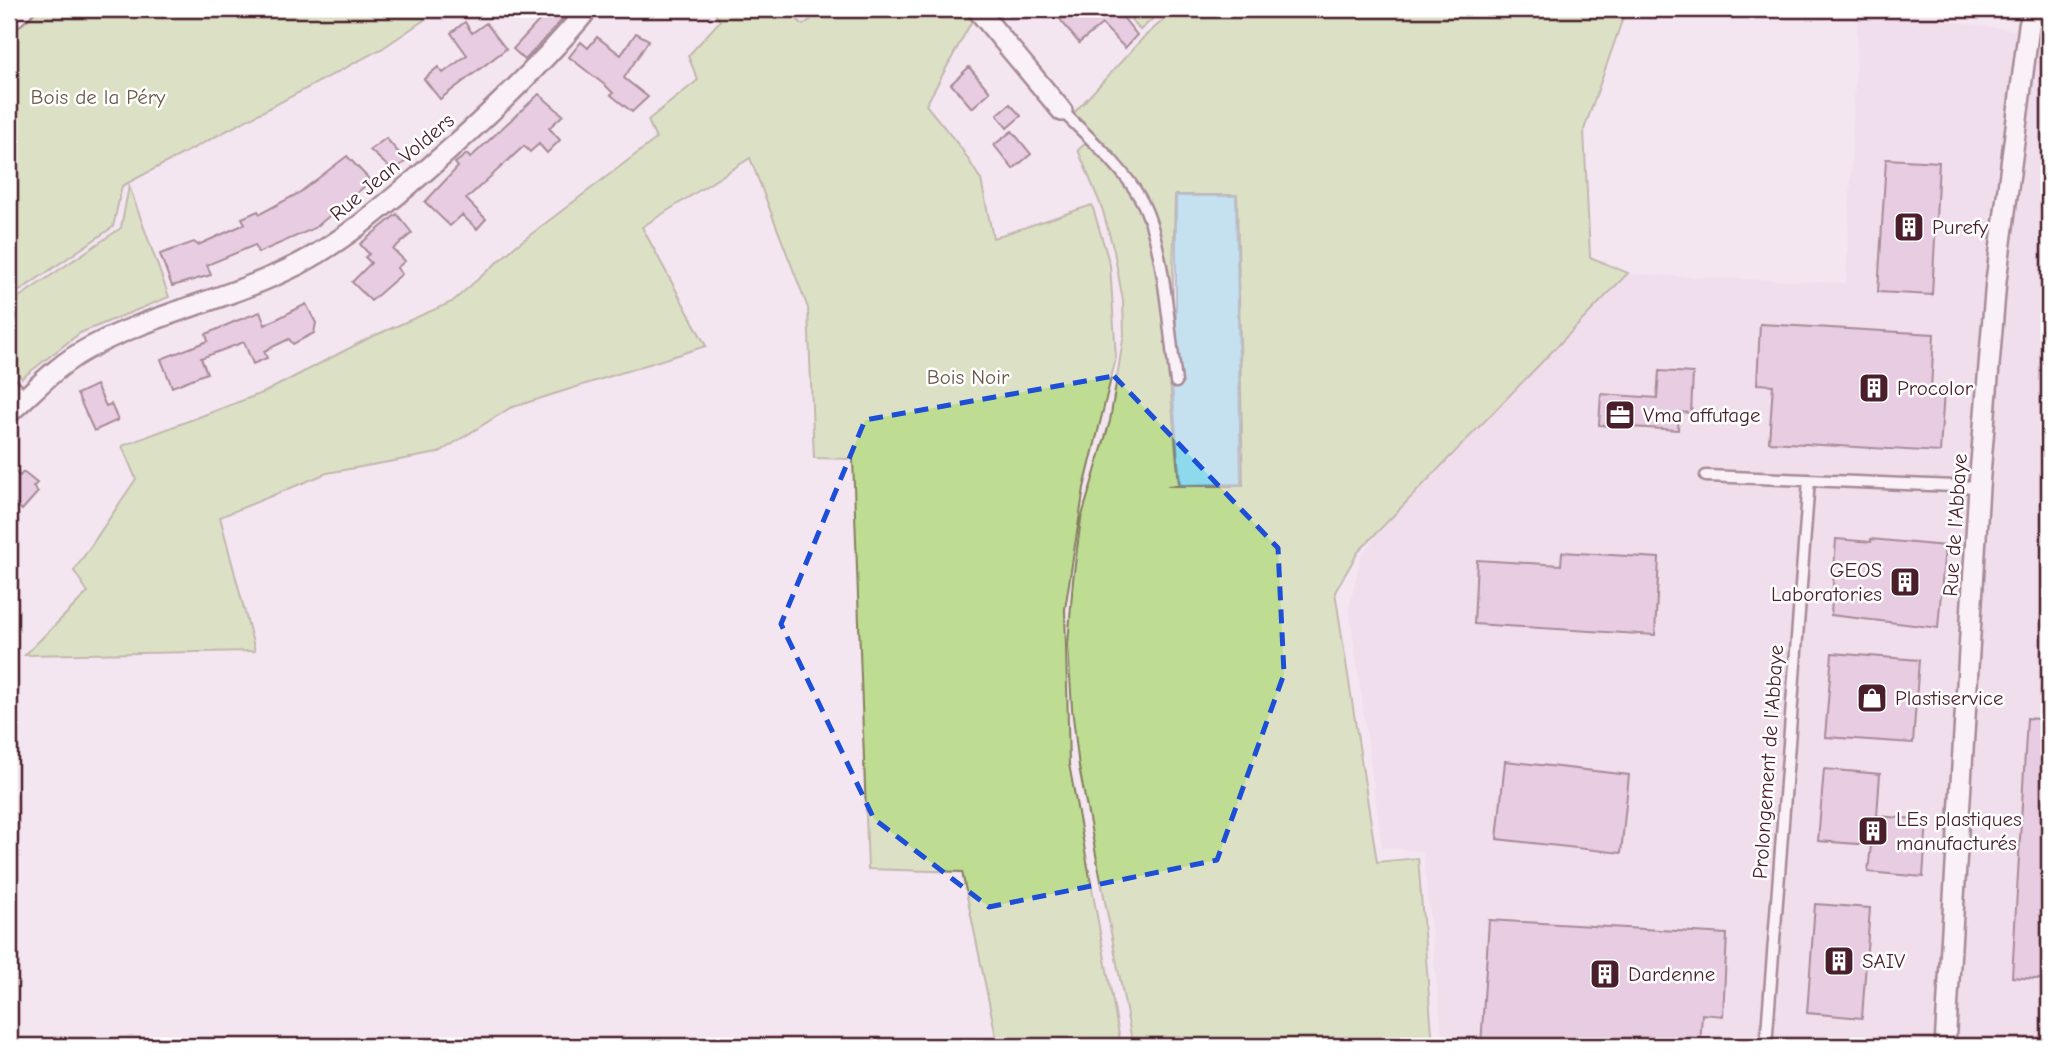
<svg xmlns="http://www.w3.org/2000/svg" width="2058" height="1055" viewBox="0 0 2058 1055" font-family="'Comic Neue',sans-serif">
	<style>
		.built { fill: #ecd5e7 }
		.green { fill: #bfdc93; stroke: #847e5f; stroke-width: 2; fill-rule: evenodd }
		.water { fill: #8ddaed; stroke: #728f9f; stroke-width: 2 }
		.building { fill: #daadcf; stroke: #4a1f2b; stroke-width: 2 }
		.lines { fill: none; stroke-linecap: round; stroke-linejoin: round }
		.service-casing { stroke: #4a1f2b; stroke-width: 15 }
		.minor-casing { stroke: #4a1f2b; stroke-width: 24 }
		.service { stroke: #fff; stroke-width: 10 }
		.minor { stroke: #fff; stroke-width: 19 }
		.marked { fill: none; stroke: #1d4ed8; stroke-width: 5; stroke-dasharray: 14 9; stroke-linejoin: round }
		.labels { text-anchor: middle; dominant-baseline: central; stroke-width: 5; stroke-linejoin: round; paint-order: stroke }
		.park-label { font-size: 21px; fill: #6d584a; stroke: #fff }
		.street-label { font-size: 21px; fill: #4a1f2b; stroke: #fff }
		.poi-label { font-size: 21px; fill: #4a1f2b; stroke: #fff; text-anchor: start }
	</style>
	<rect width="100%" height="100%" fill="#f4e6f1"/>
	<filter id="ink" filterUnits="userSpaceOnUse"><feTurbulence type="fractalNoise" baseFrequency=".0143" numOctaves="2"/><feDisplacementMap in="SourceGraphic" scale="14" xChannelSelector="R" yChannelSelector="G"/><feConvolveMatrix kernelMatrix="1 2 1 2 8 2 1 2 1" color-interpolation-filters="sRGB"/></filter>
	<g filter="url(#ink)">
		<path class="built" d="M 1858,9 L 2014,30 L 2021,9 L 2049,9 L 2049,1046 L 1443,1046 L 1423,852 L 1382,847 L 1349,607 L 1361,555 L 1419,485 L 1629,274 L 1846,283 Z"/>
		<path class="green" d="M 40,9 L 432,9 L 424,20 L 383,48 L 122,186 L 113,227 L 9,298 L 9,34 Z
			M 712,9 L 787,9 L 803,25 L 826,9 L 864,9 L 869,18 L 883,9 L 963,9 L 973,19 L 926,105 L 961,148 L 981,180 L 993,238 L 1092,205 L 1110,265 L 1116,358 L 1084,488 L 1065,609 L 1069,764 L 1121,1046 L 998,1046 L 962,872 L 868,869 L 853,459 L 814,458 L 808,308 L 750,158 L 642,227 L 706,346 L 510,408 L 438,453 L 327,473 L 220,517 L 255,651 L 25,655 L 88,592 L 74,571 L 136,479 L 122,446 L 265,392 L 369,338 L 452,302 L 517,245 L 656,139 L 648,120 L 698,80 L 688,56 L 720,21 Z
			M 1140,9 L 1164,9 L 1140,30 L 1131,19 Z
			M 1176,9 L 1626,9 L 1584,130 L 1590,257 L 1628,273 L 1358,552 L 1335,592 L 1377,862 L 1418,858 L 1433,1046 L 1133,1046 L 1079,767 L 1072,708 L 1068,645 L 1073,580 L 1081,519 L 1110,421 L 1124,334 L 1123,301 L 1114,251 L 1102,208 L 1078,150 L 1094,136 L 1072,115 L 1143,38 ZM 1175,195 L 1237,195 L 1243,486 L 1167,486 L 1179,485 L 1166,336 L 1172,316 Z
			M 129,186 L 169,297 L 80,333 L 22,378 L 9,364 L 9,304 L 121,228 Z"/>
		<path class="water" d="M 1176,196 L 1236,196 L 1241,484 L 1180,485 L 1170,359 L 1176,353 Z"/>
		<path class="building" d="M 550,9 L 572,9 L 525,60 L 513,49 Z
			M 1052,9 L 1121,9 L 1118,11 L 1137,35 L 1125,48 L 1102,24 L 1079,43 Z
			M 465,22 L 472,33 L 486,23 L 506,49 L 440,99 L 424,79 L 438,67 L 443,73 L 467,55 L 451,33 Z
			M 636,33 L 649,40 L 624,78 L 648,97 L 632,112 L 611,95 L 613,93 L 606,86 L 569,57 L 581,42 L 588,48 L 597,37 L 621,55 Z
			M 969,67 L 990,92 L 972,108 L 951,84 Z
			M 539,94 L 563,115 L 549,128 L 560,140 L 547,153 L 539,144 L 530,152 L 524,146 L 466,199 L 486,219 L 477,229 L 462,215 L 450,226 L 425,202 L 458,167 L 455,163 L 467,154 L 470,158 Z
			M 1010,104 L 1021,116 L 1007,128 L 997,115 Z
			M 1012,131 L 1031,154 L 1013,169 L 994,145 Z
			M 386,138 L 406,161 L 393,171 L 370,150 Z
			M 347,156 L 371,181 L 315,228 L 258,253 L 255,245 L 207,265 L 211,275 L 172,286 L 160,254 L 194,242 L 198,245 L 245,224 L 242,218 L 258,211 L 260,214 L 299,193 Z
			M 1886,159 L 1939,162 L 1932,295 L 1878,292 Z
			M 397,214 L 412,233 L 393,249 L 405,261 L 397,268 L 402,274 L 371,301 L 352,282 L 371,263 L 365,257 L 369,254 L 360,244 Z
			M 306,304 L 316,323 L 314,333 L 293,344 L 289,339 L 264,351 L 267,358 L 253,364 L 244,342 L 201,358 L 207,373 L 172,387 L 161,359 L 208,341 L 206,334 L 236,321 L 260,312 L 265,325 Z
			M 1760,324 L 1934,334 L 1931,390 L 1944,391 L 1940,452 L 1769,442 L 1773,385 L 1757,384 Z
			M 1659,371 L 1693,373 L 1691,413 L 1679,412 L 1678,430 L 1599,425 L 1601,394 L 1657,398 Z
			M 96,385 L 106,406 L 111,404 L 118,420 L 94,431 L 77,394 Z
			M 9,466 L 20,476 L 23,472 L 37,483 L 33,487 L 38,492 L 22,510 L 9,498 Z
			M 1836,539 L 1871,542 L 1871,539 L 1945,546 L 1938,628 L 1831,615 Z
			M 1562,552 L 1659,558 L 1655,635 L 1474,624 L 1477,560 L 1561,565 Z
			M 1832,653 L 1919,660 L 1913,743 L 1825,737 Z
			M 2027,718 L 2049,720 L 2049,980 L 2012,977 Z
			M 1505,761 L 1629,775 L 1621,853 L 1497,839 Z
			M 1824,769 L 1880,774 L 1877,816 L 1927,820 L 1923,877 L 1868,872 L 1871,845 L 1818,841 Z
			M 1815,904 L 1870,908 L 1862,1018 L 1807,1013 Z
			M 1489,920 L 1727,934 L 1723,1016 L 1702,1014 L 1700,1046 L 1481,1046 Z"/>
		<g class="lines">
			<g class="service-casing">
				<path id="service" d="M 1062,111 C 1089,138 1121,165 1140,198 C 1164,239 1169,332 1176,382
					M 9,381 L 26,398
					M 1706,476 L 1979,487
					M 1766,1046 L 1809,480"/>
			</g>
			<g class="minor-casing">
				<path id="minor" d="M 977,9 L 1062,111
					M 9,21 L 23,9
					M 9,413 C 34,391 57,365 87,349 C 154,313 231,299 299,264 C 345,240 383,207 423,173 C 482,122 538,69 588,9
					M 1945,1046 L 1979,487 L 1996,281 L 2029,26 L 2034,9"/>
			</g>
			<use href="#service" class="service"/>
			<use href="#minor" class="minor"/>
		</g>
	</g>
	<path d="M0 0H2058V1055H0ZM 1114,376 L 1278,548 L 1284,674 L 1217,860 L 989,907 L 874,819 L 781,624 L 865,420 Z" fill="#f4e6f1" fill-opacity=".55" fill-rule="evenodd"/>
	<path class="marked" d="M 1114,376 L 1278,548 L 1284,674 L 1217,860 L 989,907 L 874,819 L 781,624 L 865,420 Z"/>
	<defs>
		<g id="building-square" transform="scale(1.575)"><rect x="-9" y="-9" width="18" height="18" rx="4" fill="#4a1f2b" stroke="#fff"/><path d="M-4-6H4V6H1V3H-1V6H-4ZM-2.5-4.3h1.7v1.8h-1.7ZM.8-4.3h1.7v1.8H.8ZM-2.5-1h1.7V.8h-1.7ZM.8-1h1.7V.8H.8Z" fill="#fff"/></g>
		<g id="office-square" transform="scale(1.575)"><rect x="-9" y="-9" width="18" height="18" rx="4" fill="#4a1f2b" stroke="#fff"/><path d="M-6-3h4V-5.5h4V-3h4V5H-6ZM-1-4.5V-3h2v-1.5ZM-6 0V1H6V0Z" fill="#fff"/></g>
		<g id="shop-square" transform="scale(1.575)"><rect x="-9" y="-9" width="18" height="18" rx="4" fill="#4a1f2b" stroke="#fff"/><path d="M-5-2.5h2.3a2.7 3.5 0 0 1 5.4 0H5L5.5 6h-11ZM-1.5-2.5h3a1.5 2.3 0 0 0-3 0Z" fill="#fff"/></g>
	</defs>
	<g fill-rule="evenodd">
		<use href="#building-square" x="1909" y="227"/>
		<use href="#building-square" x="1874" y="388"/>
		<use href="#office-square" x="1620" y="415"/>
		<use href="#building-square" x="1905" y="582"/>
		<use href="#shop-square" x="1872" y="698"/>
		<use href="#building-square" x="1873" y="831"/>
		<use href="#building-square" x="1839" y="961"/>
		<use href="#building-square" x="1605" y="974"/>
	</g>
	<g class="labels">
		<g class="park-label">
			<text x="98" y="97">Bois de la Péry</text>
			<text x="968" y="377">Bois Noir</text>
		</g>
		<g class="street-label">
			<text transform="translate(392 167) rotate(-40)">Rue Jean Volders</text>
			<text transform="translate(1955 525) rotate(-86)">Rue de l'Abbaye</text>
			<text transform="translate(1768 762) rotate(-86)">Prolongement de l'Abbaye</text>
		</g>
		<g class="poi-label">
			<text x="1932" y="227">Purefy</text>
			<text x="1897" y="388">Procolor</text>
			<text x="1643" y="415">Vma affutage</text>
			<text x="1882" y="570" text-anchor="end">GEOS<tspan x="1882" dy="24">Laboratories</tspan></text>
			<text x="1895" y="698">Plastiservice</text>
			<text x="1896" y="819">LEs plastiques<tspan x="1896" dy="24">manufacturés</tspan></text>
			<text x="1862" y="961">SAIV</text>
			<text x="1628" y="974">Dardenne</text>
		</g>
	</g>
	<rect width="2058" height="1055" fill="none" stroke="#fff" stroke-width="35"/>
	<rect x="18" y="18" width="2023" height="1020" fill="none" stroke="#4a1f2b" stroke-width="2.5" filter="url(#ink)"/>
</svg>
